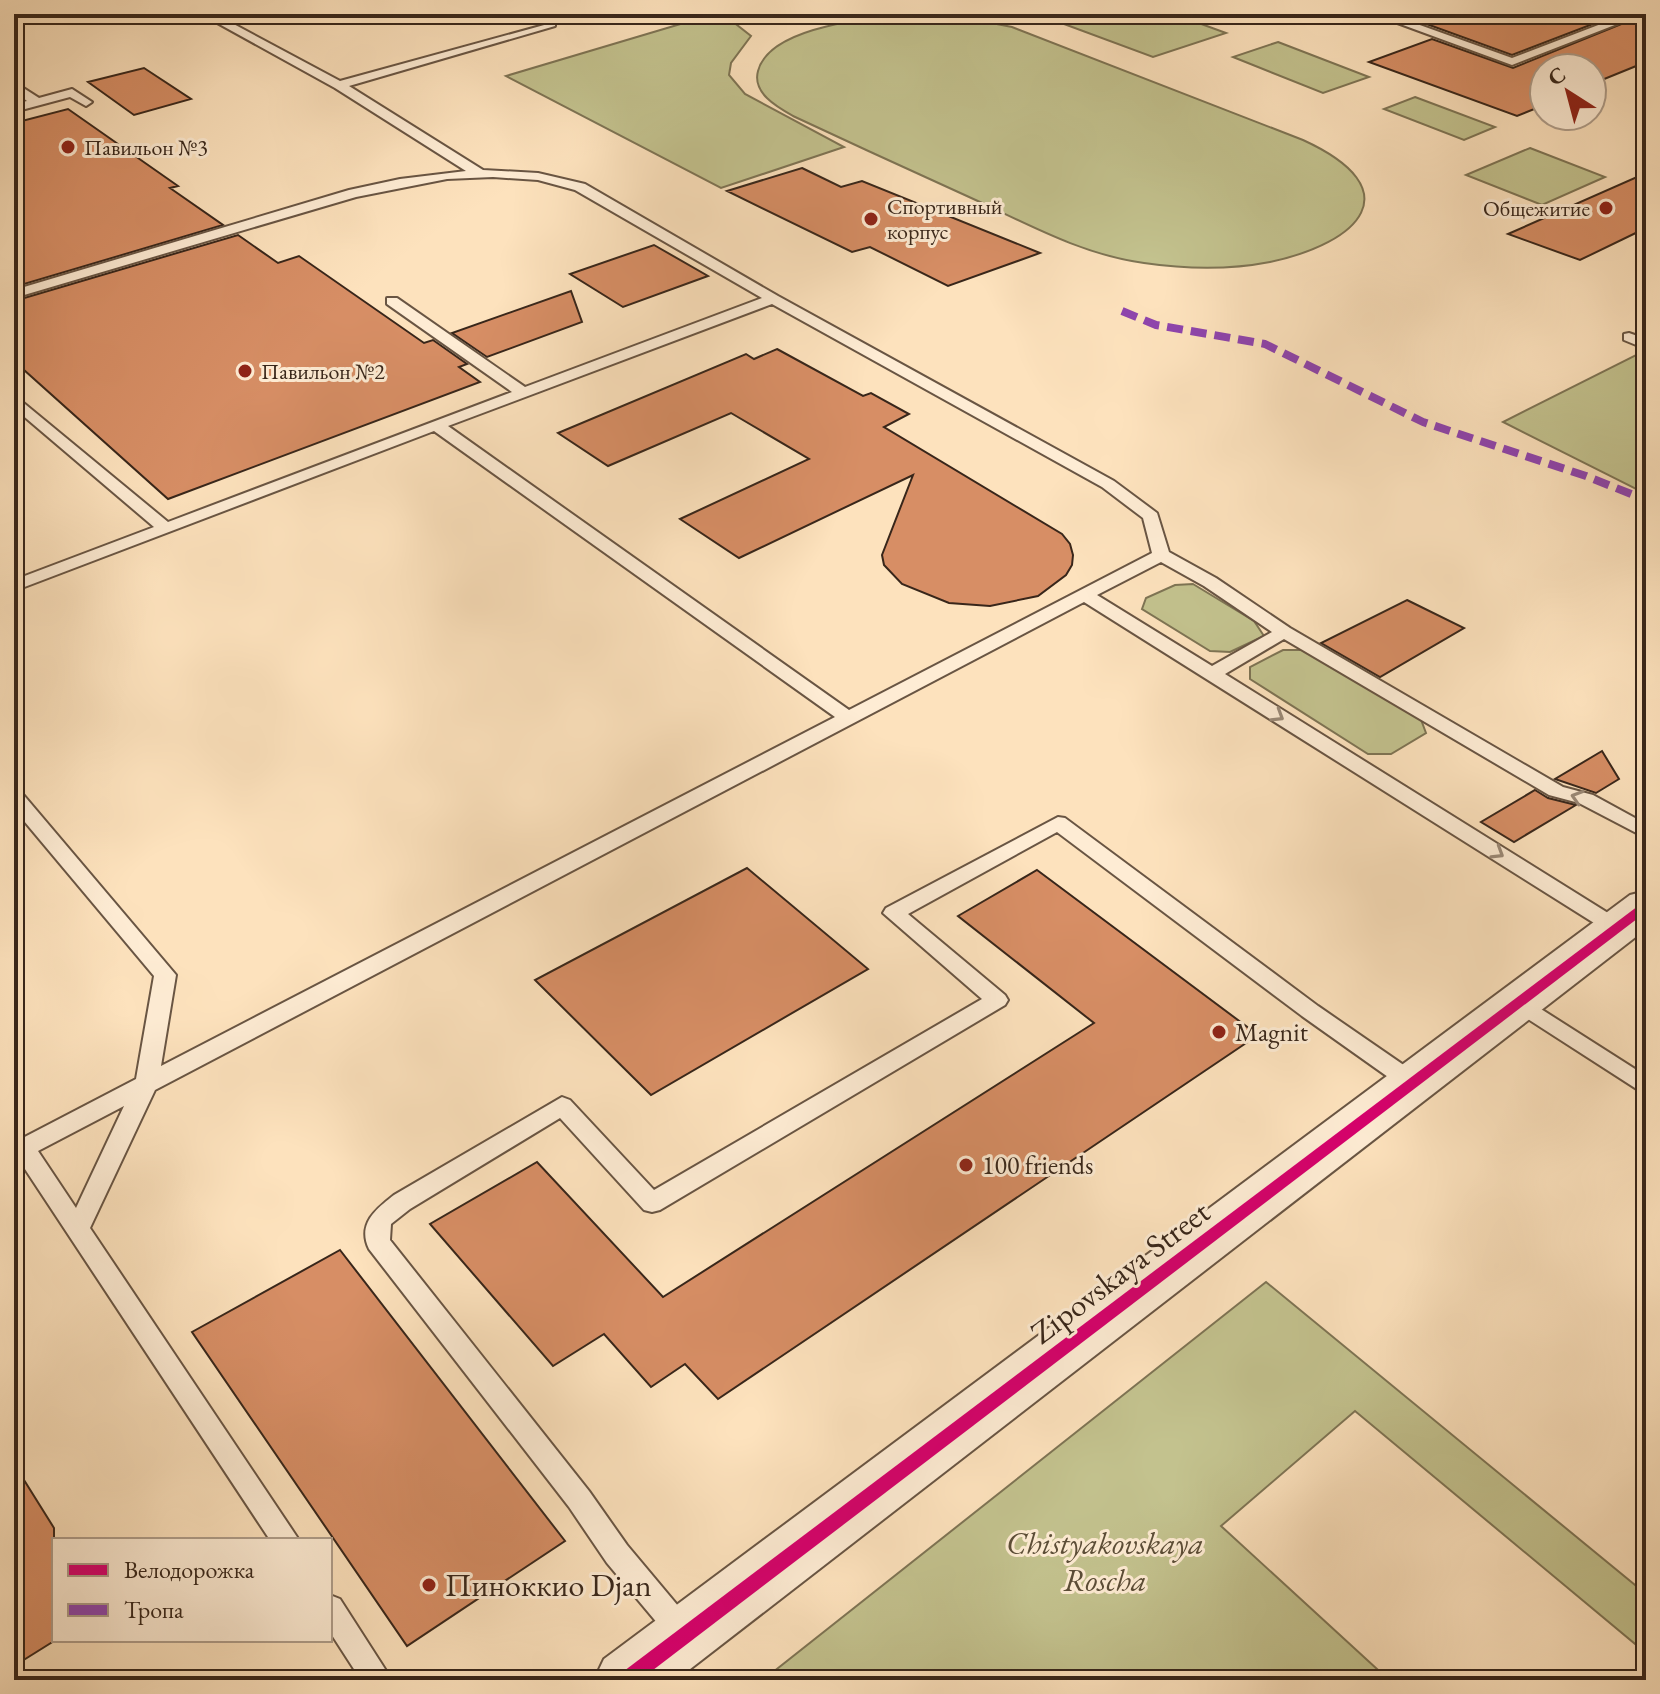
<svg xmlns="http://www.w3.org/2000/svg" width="1660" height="1694" viewBox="0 0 1660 1694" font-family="'EB Garamond',serif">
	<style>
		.green { fill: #c3c28e; stroke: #7e7454; stroke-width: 2 }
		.building { fill: #d78e65; stroke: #38261a; stroke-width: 2 }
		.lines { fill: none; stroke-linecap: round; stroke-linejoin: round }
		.service-casing { stroke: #695543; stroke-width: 4 }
		.tertiary-casing { stroke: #695543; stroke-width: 4 }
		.service { fill: #feecd4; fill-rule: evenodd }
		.tertiary { fill: #feecd4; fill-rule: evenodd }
		.quiet { stroke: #8e44ad; stroke-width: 8; stroke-dasharray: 16 8; stroke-linecap: butt }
		.cycleway-casing { stroke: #feecd4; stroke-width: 5 }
		.cycleway { fill: #d6006c; fill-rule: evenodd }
		.oneway { stroke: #9b8977 }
		.poi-dot { fill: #8f2418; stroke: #feecd4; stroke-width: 3 }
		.labels { text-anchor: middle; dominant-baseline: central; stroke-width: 6; stroke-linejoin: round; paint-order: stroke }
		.far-poi-label { font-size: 22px; fill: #38261a; stroke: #feecd4; text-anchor: start }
		.poi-label { font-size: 26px; fill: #38261a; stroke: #feecd4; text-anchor: start }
		.near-street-label { font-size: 32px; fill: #38261a; stroke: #feecd4 }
		.near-park-label { font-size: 32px; font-style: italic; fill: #5b4d37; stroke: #feecd4 }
		.near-poi-label { font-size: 32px; fill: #38261a; stroke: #feecd4; text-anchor: start }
	</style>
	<rect width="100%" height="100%" fill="#fde2bd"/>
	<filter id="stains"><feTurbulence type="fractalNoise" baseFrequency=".0025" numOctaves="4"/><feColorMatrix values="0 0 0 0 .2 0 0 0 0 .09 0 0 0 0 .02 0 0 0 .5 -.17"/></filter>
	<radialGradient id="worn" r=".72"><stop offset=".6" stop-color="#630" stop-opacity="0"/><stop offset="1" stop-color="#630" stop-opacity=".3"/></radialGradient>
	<path class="green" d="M 714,14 L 723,14 L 751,36 L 731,63 L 729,75 L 745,94 L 844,147 L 721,188 L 506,76 Z
		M 1037,14 L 1174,14 L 1226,33 L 1153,57 Z
		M 915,15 L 966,18 L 1012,27 L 1303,140 C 1412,190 1360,243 1270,262 C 1229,270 1185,269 1144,263 C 1085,255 1033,227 980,202 C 918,174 855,145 793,116 C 777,107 752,93 758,71 C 770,25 876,17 915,15 Z
		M 1278,42 L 1369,77 L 1323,93 L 1233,57 Z
		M 1415,97 L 1495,127 L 1464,140 L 1384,109 Z
		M 1530,148 L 1605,177 L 1542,205 L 1466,175 Z
		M 1642,352 L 1646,354 L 1646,494 L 1503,422 Z
		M 1193,584 L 1254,621 L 1264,636 L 1230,652 L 1210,651 L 1142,609 L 1146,598 L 1175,585 Z
		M 1283,650 L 1305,650 L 1420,717 L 1426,733 L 1391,754 L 1368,754 L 1250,679 L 1250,667 Z
		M 1266,1282 L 1646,1594 L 1646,1653 L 1355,1411 L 1221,1526 L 1389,1680 L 763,1680 Z"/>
	<path class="building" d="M 1410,14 L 1619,14 L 1512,55 L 1410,18 Z
		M 1646,14 L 1646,62 L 1592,84 L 1592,68 L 1544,68 L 1544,105 L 1517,116 L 1369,62 L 1432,39 L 1513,68 Z
		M 144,68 L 191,99 L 134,115 L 88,82 Z
		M 68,109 L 178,186 L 170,188 L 223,225 L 14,287 L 14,123 Z
		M 802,168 L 841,187 L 862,181 L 1040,253 L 948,286 L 870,247 L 852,252 L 727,191 Z
		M 1646,173 L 1646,228 L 1580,260 L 1508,234 Z
		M 238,235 L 278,263 L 299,256 L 424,343 L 433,340 L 467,364 L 459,367 L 480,382 L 168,499 L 14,361 L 14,301 Z
		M 654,245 L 708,276 L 623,307 L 570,274 Z
		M 571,291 L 582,322 L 487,357 L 452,333 Z
		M 777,349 L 863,396 L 871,393 L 909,414 L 884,427 L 1062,534 L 1070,544 L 1073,555 L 1072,565 L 1066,575 L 1038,596 L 990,606 L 949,603 L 902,584 L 884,565 L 882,555 L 913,475 L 739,558 L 680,519 L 809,459 L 731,413 L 608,466 L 558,433 L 746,354 L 754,359 Z
		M 1407,600 L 1464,628 L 1380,677 L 1321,643 Z
		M 1602,751 L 1619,779 L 1596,793 L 1555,779 Z
		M 1535,790 L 1548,798 L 1576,805 L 1514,842 L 1481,822 Z
		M 747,868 L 868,969 L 651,1095 L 535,980 Z
		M 1037,870 L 1258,1035 L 718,1399 L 685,1364 L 651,1387 L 604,1334 L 553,1366 L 430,1224 L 537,1162 L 663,1297 L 1094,1023 L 958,916 Z
		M 340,1250 L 565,1541 L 407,1646 L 192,1332 Z
		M 14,1464 L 54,1528 L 54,1641 L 14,1666 Z"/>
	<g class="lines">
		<g class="service-casing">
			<path id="service" d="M 201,14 L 215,14 L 340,81 L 555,22 L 555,26 L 349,86 L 483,170 L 538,173 L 585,184 L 778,296 L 1114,481 L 1157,513 L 1169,552 L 1216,578 L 1290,628 L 1563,787 L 1593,795 L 1646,824 L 1646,838 L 1579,803 L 1549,795 L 1284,639 L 1225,674 L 1624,923 L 1627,928 L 1624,933 L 1610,933 L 1084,602 L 155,1090 L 90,1228 L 299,1540 L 270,1540 L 19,1160 L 14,1162 L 15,1142 L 136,1079 L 154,976 L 14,809 L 14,790 L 21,792 L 176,975 L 161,1066 L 835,717 L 434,431 L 14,591 L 14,580 L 154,527 L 14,408 L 14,395 L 168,522 L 512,392 L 387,304 L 387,298 L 397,298 L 525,387 L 762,298 L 575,190 L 538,180 L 493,177 L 447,179 L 356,197 L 14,298 L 14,290 L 349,190 L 400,179 L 466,171 L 335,88 ZM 772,304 L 1102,487 L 1143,518 L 1152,553 L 849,710 L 448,426 ZM 1161,562 L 1204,586 L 1272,632 L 1212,666 L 1097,595 ZM 124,1106 L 76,1208 L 38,1151 Z
				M 1373,14 L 1389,14 L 1512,58 L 1627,14 L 1643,14 L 1512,65 Z
				M 14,82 L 39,98 L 72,89 L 92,102 L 86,106 L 70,97 L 14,112 L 14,104 L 27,101 L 14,91 Z
				M 1629,333 L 1646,339 L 1646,349 L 1624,340 L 1624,334 Z
				M 1058,817 L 1065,818 L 1318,1006 L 1421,1077 L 1424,1083 L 1421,1089 L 1413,1091 L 1405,1089 L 1302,1016 L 1057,832 L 908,914 L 1005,995 L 1008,1000 L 1005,1005 L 660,1210 L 652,1212 L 644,1210 L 560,1118 L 410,1209 L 391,1224 L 390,1240 L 589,1491 L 627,1545 L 694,1625 L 698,1634 L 694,1643 L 684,1647 L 674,1643 L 607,1563 L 569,1507 L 369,1249 C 357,1224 376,1209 394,1195 L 562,1097 L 570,1100 L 654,1190 L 982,999 L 883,913 L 886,908 Z
				M 1519,995 L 1646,1076 L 1646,1095 L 1511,1008 L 1508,1003 L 1511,998 Z
				M 330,1595 L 340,1599 L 392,1680 L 361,1680 L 330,1632 Z"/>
		</g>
		<g class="tertiary-casing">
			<path id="tertiary" d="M 1646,891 L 1646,929 L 676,1680 L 594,1680 L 604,1659 L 1630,895 Z"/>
		</g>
		<use href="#service" class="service"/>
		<use href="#tertiary" class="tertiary"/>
		<path class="quiet" d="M 1122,311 L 1156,325 L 1265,344 L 1423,422 L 1586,476 L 1646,500"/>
		<g class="cycleway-casing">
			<path id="cycleway" d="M 1646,902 L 1646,912 L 640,1680 L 617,1680 L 620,1674 L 1642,903 Z"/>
		</g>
		<use href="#cycleway" class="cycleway"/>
	</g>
	<defs><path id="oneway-chevron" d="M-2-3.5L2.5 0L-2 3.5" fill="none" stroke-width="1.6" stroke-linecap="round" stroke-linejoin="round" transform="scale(2)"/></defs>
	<g class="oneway">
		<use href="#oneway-chevron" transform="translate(1278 716) rotate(32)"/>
		<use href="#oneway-chevron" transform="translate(1577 797) rotate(-163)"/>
		<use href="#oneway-chevron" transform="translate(1498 853) rotate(32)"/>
	</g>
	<g class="poi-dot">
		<circle cx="68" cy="147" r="8"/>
		<circle cx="1606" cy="208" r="8"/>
		<circle cx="871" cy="219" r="8"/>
		<circle cx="245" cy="371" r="8"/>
		<circle cx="1219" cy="1032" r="8"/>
		<circle cx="966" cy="1165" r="8"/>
		<circle cx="429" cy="1585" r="8"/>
	</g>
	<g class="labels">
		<g class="far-poi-label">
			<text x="84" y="147">Павильон №3</text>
			<text x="887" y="206">Спортивный<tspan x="887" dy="25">корпус</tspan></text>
			<text x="1590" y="208" text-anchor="end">Общежитие</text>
			<text x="261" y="371">Павильон №2</text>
		</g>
		<g class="poi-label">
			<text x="1235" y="1032">Magnit</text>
			<text x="982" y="1165">100 friends</text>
		</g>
		<g class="near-street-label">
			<text transform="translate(1120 1272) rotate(-37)">Zipovskaya Street</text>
		</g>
		<g class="near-park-label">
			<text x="1105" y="1543">Chistyakovskaya<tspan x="1105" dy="37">Roscha</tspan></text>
		</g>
		<g class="near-poi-label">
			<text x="445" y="1585">Пиноккио Djan</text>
		</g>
	</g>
	<rect width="1660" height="1694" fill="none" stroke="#fde2bd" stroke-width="48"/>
	<rect x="16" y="16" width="1628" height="1662" fill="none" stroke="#38261a" stroke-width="4"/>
	<rect x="24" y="24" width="1612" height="1646" fill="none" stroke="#38261a" stroke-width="2"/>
	<rect x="52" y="1538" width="280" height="104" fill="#feecd4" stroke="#af9d8a" stroke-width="2"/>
	<rect x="68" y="1564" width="40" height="12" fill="#d6006c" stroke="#af9d8a" stroke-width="2"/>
	<text x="124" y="1578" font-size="24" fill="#38261a">Велодорожка</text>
	<rect x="68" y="1604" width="40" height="12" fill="#8e44ad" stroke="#af9d8a" stroke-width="2"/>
	<text x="124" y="1618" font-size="24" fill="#38261a">Тропа</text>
	<g transform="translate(1568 92) rotate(324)"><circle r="38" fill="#feecd4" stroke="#af9d8a" stroke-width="2"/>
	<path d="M0-6L14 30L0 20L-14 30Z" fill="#8f2418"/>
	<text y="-12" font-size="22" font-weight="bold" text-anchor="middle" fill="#38261a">С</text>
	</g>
	<rect width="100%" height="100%" filter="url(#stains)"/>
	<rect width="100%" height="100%" fill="url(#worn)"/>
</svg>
